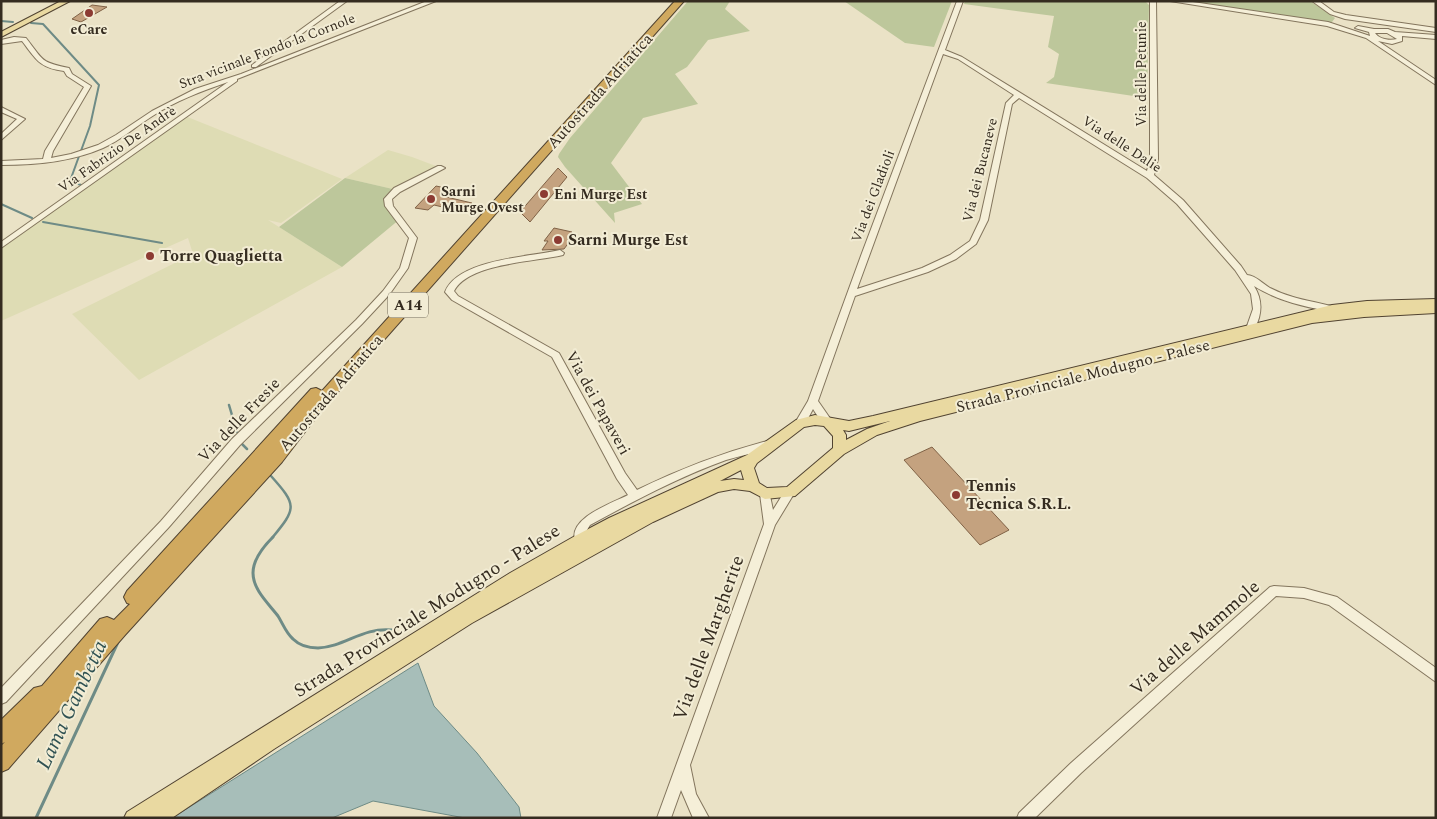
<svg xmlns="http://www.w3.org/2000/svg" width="1437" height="819" viewBox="0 0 1437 819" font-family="Spectral,serif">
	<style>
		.farmland { fill: #dedcb4 }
		.green { fill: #bdc79b }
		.water { fill: #a7beb9; stroke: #6e8b86 }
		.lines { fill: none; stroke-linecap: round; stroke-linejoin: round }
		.stream-far2 { stroke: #6e8b86; stroke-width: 2 }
		.stream-far1 { stroke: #6e8b86; stroke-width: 2.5 }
		.stream { stroke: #6e8b86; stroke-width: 3 }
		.building { fill: #c4a27f; stroke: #806246 }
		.minor-casing { stroke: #83755d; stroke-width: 2 }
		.major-casing { stroke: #514331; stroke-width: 2 }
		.highway-casing { stroke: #514331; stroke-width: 2 }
		.minor { fill: #f5efd8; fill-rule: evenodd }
		.major { fill: #e9d9a1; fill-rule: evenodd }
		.highway { fill: #d0a95f; fill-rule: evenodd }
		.poi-dot { fill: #8c3b33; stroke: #f2ecd4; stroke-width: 2 }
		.labels { text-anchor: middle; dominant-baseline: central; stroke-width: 4; stroke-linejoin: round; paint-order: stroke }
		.far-poi-label { font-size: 14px; font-weight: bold; fill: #352c20; stroke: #f2ecd4; text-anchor: start }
		.far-street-label { font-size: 14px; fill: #352c20; stroke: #f2ecd4 }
		.shield { fill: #f2ecd4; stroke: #6e6656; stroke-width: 1 }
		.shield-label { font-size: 15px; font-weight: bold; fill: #352c20 }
		.street-label { font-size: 16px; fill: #352c20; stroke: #f2ecd4 }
		.poi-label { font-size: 16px; font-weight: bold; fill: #352c20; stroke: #f2ecd4; text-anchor: start }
		.near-street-label { font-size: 19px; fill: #352c20; stroke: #f2ecd4 }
		.near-water-label { font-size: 21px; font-style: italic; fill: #305253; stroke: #f2ecd4 }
	</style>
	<rect width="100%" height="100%" fill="#eae2c6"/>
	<path class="farmland" d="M 185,116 L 342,179 L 281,223 L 268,220 L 342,267 L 139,380 L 72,314 L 193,254 L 188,238 L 1,321 L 1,247 Z
		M 388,150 L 412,157 L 441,168 L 397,190 L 345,178 Z"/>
	<path class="green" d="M 688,1 L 730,1 L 725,9 L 750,31 L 708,40 L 687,67 L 675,74 L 698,104 L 643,118 L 611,163 L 642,204 L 614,213 L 615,223 L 565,167 L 558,157 L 559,154 L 570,138 Z
		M 844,1 L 952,1 L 934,47 L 905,43 Z
		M 965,1 L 1146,2 L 1149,5 L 1147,98 L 1046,83 L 1054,77 L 1059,54 L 1048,47 L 1054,16 L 964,4 Z
		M 1184,1 L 1310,1 L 1335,18 L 1332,22 L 1326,22 Z
		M 345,178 L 397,190 L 388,199 L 400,219 L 342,267 L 279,227 Z"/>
	<path class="water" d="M 418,663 L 434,706 L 477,753 L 519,807 L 521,818 L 465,818 L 373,801 L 332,818 L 172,818 Z"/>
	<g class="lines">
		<path class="stream-far2" d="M 1,21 L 13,22
			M 31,23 L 43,24 L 99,85 L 90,126 L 70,181 L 81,185
			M 1,204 L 32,218
			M 43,222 L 162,243"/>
		<path class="stream-far1" d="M 229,405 L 237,432
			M 241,443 L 247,449
			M 271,476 C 297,505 297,508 272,538"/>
		<path class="stream" d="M 273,537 C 263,547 253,559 253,573 C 253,590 269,604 278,616 C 283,624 286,633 293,639 C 299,645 309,648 318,648 C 345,647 362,627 392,630
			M 36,818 L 119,640"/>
	</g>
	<path class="building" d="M 92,5 L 107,7 L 81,22 L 72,19 Z
		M 558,168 L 567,177 L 530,222 L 520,212 Z
		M 436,186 L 450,189 L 442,196 L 472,203 L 464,212 L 434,205 L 428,210 L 415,208 Z
		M 554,228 L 572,232 L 569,236 L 573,237 L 564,249 L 542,250 L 548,241 L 544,241 Z
		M 932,447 L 1009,530 L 980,545 L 904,460 Z"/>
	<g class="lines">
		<g class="minor-casing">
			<path id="minor" d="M 340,1 L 347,1 L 256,67 L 252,67 L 252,65 Z
				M 427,1 L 436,1 L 237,79 L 237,81 L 1,248 L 1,242 L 228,82 C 202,91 175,101 151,117 C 135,127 121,140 103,148 C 71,162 36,165 1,165 L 1,161 L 43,159 L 45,151 L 84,87 L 67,76 L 64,71 C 39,68 36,59 22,41 L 1,44 L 1,40 L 14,37 L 26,38 C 44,61 40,62 69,68 L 72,74 L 91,86 L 53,151 L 51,158 L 71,154 L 98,145 L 116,135 L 152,111 L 195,89 L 241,74 Z
				M 957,1 L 963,1 L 945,50 L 962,57 L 1147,171 L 1150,159 L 1150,1 L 1156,1 L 1158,159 L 1154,175 L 1183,200 L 1241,266 L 1247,275 C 1255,275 1263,284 1270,288 C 1291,299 1313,301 1335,307 L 1336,309 L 1335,311 L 1332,312 C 1305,307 1278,301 1254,286 C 1263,300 1262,314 1255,328 L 1249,328 L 1247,326 L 1253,309 L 1251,294 L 1235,270 L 1177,204 L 1147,178 L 1019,98 L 1012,104 L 988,220 L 976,244 L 956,259 L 928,272 L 855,296 L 818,401 L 834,424 L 833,427 C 823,429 818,416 813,409 L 804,426 L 796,426 L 795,423 L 808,401 L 862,253 ZM 943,54 L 958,59 L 1014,95 L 1006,103 L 980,220 L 970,241 L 950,255 L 922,268 L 857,289 Z
				M 1170,1 L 1186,1 L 1328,22 L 1370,36 L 1369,32 L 1355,28 L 1358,26 L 1374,29 L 1388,29 L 1395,32 L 1436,35 L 1436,39 L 1402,36 L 1402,41 L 1392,44 L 1378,41 L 1436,80 L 1436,85 L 1366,38 L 1327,26 ZM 1375,33 L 1387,33 L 1397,39 C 1389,41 1379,39 1375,33 Z
				M 1312,1 L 1319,1 L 1334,12 L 1346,15 L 1436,28 L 1436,32 L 1345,19 L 1330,14 Z
				M 1,107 L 25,119 L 1,140 L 1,134 L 17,119 L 1,112 Z
				M 438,166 L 441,166 L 445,168 L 400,192 L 392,199 L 393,206 L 417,238 L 408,268 L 389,295 L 362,324 L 240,445 L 169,527 L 6,702 L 1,704 L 1,688 L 161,521 L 232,439 L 356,320 L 383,291 L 400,268 L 409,238 L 385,206 L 384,199 L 394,188 Z
				M 560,250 L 564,253 L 563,255 C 534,262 469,263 454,291 L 458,296 L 559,353 L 625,473 L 637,490 C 680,469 724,452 771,440 L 775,441 L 776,444 L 775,447 C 759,452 742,455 726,460 C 679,477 634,501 590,525 L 587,530 L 584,543 L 580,545 L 576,543 C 565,519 612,503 628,495 L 617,479 L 552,357 L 452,300 L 445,292 C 458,259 530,257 560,250 Z
				M 790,488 L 794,489 L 795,492 L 775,525 L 690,765 L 696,794 L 709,818 L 693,818 L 681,790 L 671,818 L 657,818 L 764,524 L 760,494 L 761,491 L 765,490 L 769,491 L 773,510 L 786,489 Z
				M 1274,586 L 1304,588 L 1337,597 L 1436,668 L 1436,682 L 1329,605 L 1304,598 L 1276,596 L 1081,773 L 1035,818 L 1017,818 L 1019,813 L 1071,763 L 1270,587 Z"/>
		</g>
		<g class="major-casing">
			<path id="major" d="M 61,1 L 70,1 L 1,37 L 1,32 Z
				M 1436,299 L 1436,313 L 1364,317 L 1312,323 L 920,421 L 877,435 L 844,454 L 795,496 L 765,499 L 750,491 L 734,489 L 718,492 L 653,522 L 472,623 L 274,749 L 172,818 L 124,818 L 127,812 L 510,573 L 575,536 L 609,518 L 747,455 L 796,420 L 815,415 L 849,421 L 873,416 L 1332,305 L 1367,301 ZM 890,421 L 867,429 L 846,440 L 846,435 L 843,430 L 849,431 ZM 815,425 L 824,426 L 833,436 L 833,448 L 787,487 L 767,488 L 759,483 L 754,468 L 757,463 L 804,427 ZM 741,470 L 744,480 L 734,479 L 720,481 Z"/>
		</g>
		<g class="highway-casing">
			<path id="highway" d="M 675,1 L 684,1 L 321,411 L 282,462 L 125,635 L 8,769 L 1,772 L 1,746 L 5,742 L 1,744 L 1,720 L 34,688 L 42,686 L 100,619 L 107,617 L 114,620 L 130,604 L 127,603 L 124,597 L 127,591 L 311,389 L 316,388 L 322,391 Z"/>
		</g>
		<use href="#minor" class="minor"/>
		<use href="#major" class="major"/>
		<use href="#highway" class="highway"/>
	</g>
	<g class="poi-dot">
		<circle cx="89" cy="13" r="5"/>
		<circle cx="544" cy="194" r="5"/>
		<circle cx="431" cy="199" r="5"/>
		<circle cx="558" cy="240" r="5"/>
		<circle cx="150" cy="256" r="5"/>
		<circle cx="956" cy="495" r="5"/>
	</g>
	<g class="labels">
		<g class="far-poi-label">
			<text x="89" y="29" text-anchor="middle">eCare</text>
			<text x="441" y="191">Sarni<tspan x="441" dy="16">Murge Ovest</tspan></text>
			<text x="554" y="194">Eni Murge Est</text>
		</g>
		<g class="far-street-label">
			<text transform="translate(267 51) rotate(-21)">Stra vicinale Fondo la Cornole</text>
			<text transform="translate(1141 74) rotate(-90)">Via delle Petunie</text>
			<text transform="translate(1122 144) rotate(33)">Via delle Dalie</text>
			<text transform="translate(117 149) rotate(-35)">Via Fabrizio De Andrè</text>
			<text transform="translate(980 170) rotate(-76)">Via dei Bucaneve</text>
			<text transform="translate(873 196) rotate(-69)">Via dei Gladioli</text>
		</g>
		<rect class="shield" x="388" y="292.5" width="40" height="25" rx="4"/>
		<g class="shield-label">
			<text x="408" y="305">A14</text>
		</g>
		<g class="street-label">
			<text transform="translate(600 91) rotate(-48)">Autostrada Adriatica</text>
			<text transform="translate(1083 376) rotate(-14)">Strada Provinciale Modugno - Palese</text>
			<text transform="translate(331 393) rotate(-49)">Autostrada Adriatica</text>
			<text transform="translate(598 403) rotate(61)">Via dei Papaveri</text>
			<text transform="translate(239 420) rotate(-46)">Via delle Fresie</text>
		</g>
		<g class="poi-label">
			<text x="568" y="240">Sarni Murge Est</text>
			<text x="160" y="256">Torre Quaglietta</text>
			<text x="966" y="486">Tennis<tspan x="966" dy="18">Tecnica S.R.L.</tspan></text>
		</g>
		<g class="near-street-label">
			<text transform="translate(427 611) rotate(-32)">Strada Provinciale Modugno - Palese</text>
			<text transform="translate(709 638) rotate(-70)">Via delle Margherite</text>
			<text transform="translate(1195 638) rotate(-41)">Via delle Mammole</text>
		</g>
		<g class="near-water-label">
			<text transform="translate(72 705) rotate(-65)">Lama Gambetta</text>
		</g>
	</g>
	<rect width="1437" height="819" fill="none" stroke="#352c20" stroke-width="5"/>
</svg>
